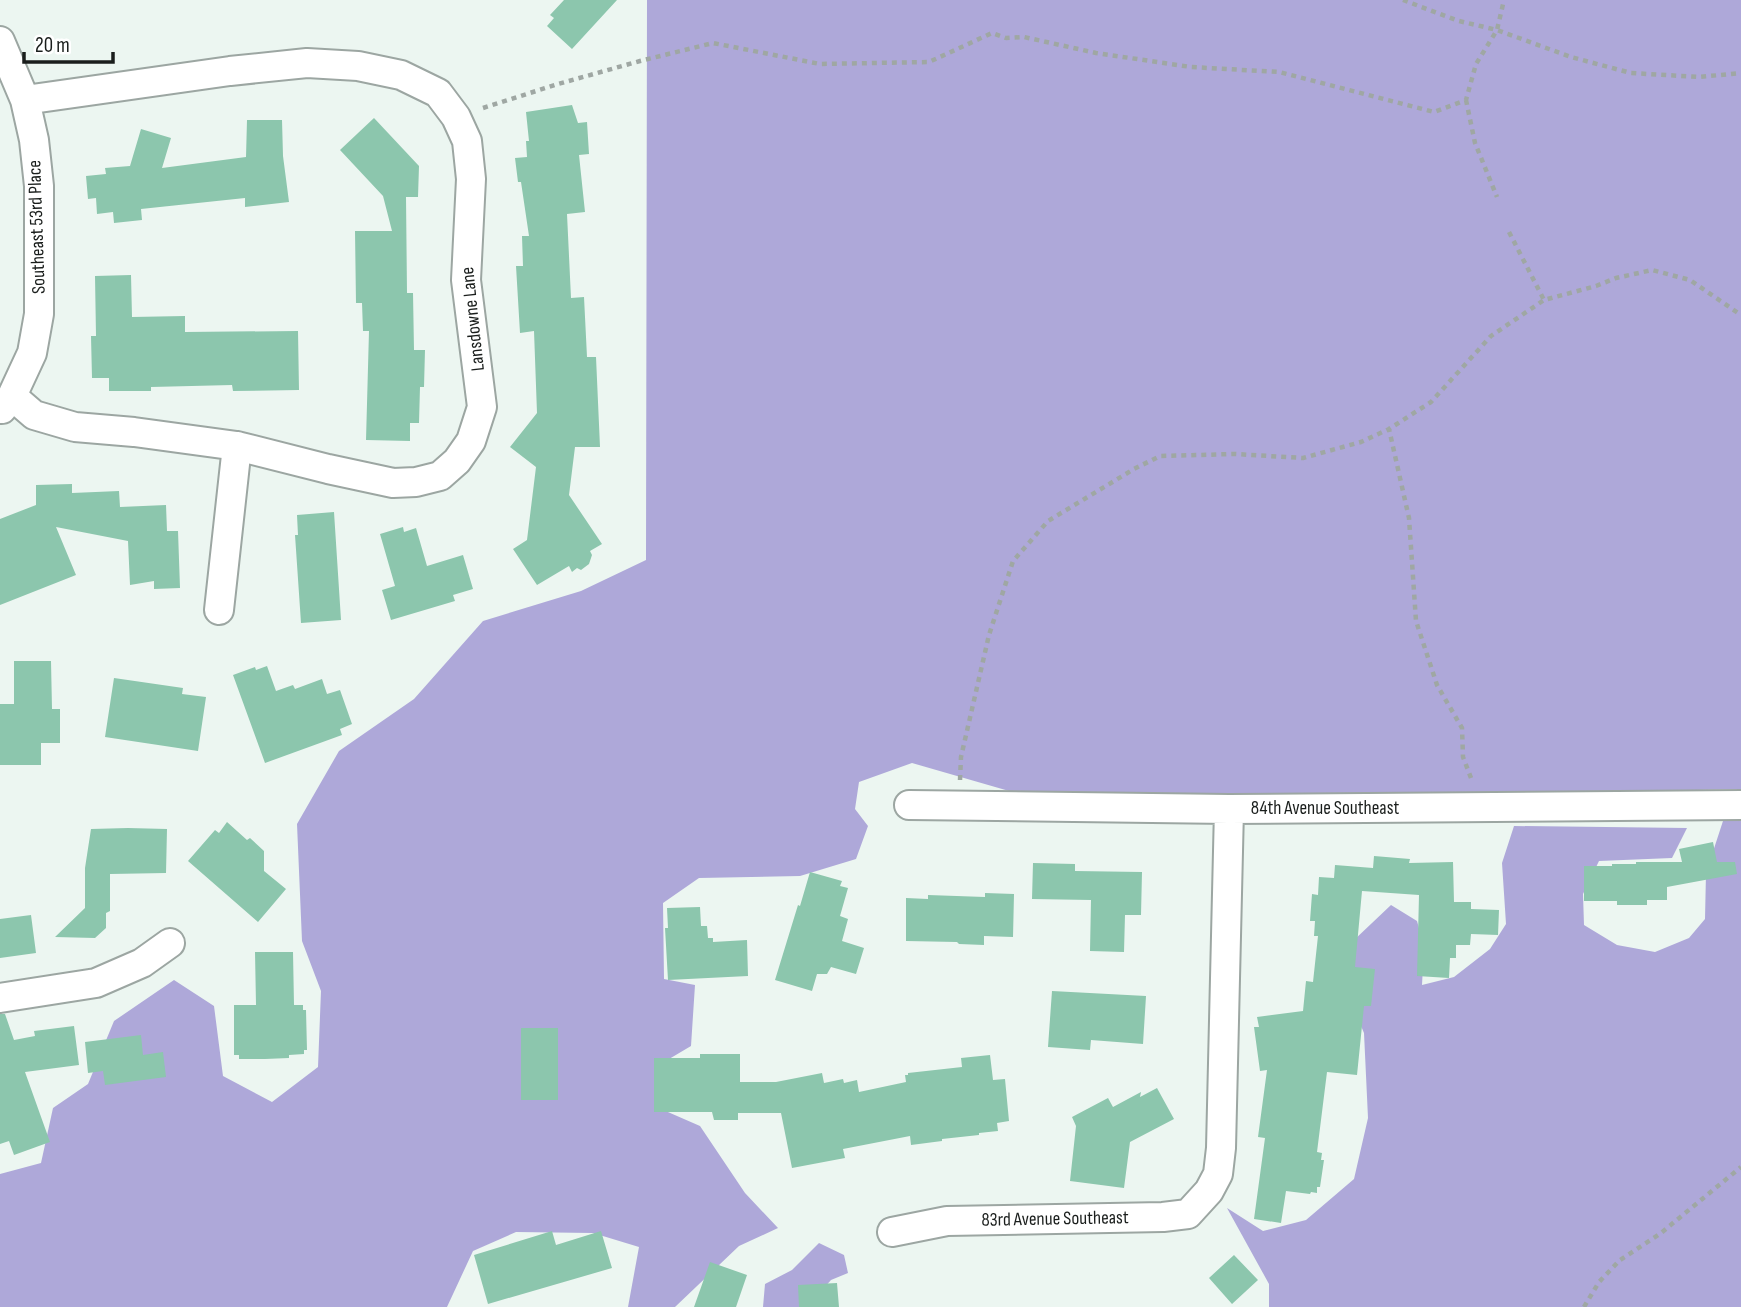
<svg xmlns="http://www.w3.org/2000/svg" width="1741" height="1307" viewBox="0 0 1741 1307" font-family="'Sofia Sans Condensed',sans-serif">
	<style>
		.forest { fill: #aea8d9 }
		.building { fill: #8cc6ad }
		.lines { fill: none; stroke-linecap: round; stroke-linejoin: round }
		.minor-casing { stroke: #9ca6a2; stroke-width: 32 }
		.path { stroke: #9fa7a3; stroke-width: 4.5; stroke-dasharray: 5 5; stroke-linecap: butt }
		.minor { stroke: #fff; stroke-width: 28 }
		.labels { text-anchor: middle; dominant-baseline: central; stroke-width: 5; stroke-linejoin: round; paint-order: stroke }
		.street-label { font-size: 19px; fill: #1a1e1c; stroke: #fff }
	</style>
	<rect width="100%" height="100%" fill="#ecf6f1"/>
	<path class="forest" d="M 647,0 L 1741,0 L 1741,789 L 1567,793 L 1016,793 L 912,763 L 859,782 L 855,809 L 868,826 L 856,859 L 800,876 L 699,878 L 663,903 L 664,979 L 695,985 L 691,1046 L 664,1062 L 661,1109 L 700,1126 L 745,1193 L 778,1228 L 739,1246 L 675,1307 L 628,1307 L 639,1247 L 593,1233 L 516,1232 L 473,1251 L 447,1307 L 0,1307 L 0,1174 L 41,1163 L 53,1108 L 88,1084 L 114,1021 L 174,980 L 214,1006 L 223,1076 L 272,1102 L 318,1067 L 321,991 L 302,941 L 297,824 L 339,751 L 414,699 L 483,621 L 581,591 L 646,560 Z
		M 1741,820 L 1741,1307 L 1269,1307 L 1269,1284 L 1227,1208 L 1263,1231 L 1306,1220 L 1354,1179 L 1368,1118 L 1364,1033 L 1326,942 L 1353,941 L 1391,905 L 1417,921 L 1424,946 L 1422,985 L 1454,977 L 1490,949 L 1506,924 L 1502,863 L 1514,826 L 1687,828 L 1672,858 L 1599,861 L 1583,894 L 1584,925 L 1617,945 L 1655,952 L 1689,938 L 1705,919 L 1706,873 L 1723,821 Z
		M 819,1243 L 844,1255 L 848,1273 L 831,1280 L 807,1307 L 763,1307 L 765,1284 L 792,1270 Z"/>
	<path class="building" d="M 564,0 L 617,0 L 572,49 L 547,26 L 554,18 L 550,15 Z
		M 572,105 L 578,123 L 587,122 L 589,154 L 579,155 L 585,212 L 567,214 L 571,298 L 584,297 L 587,357 L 596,357 L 600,447 L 575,447 L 569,495 L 602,544 L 590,551 L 592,555 L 589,564 L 581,570 L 577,568 L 572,572 L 569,566 L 537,585 L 513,549 L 527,540 L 536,467 L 510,447 L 537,413 L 534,331 L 520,333 L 516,266 L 523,266 L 522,236 L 529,236 L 521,182 L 518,182 L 515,158 L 527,157 L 526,141 L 529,141 L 526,112 Z
		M 374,118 L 419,166 L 418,197 L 406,197 L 407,293 L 413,293 L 414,350 L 425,350 L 424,387 L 420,387 L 419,423 L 410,423 L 410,441 L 366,440 L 369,331 L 363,331 L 362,303 L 356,303 L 355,231 L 392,231 L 383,196 L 340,150 Z
		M 247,120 L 282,120 L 283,156 L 289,202 L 245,207 L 245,198 L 141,209 L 142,220 L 114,223 L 113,212 L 97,214 L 96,198 L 88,199 L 86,176 L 106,174 L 105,168 L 130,166 L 141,129 L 171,138 L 162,168 L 246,157 Z
		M 131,275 L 132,317 L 185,316 L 185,332 L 298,331 L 299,390 L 233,391 L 232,385 L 151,387 L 151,391 L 109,391 L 109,378 L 92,378 L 91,336 L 96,336 L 95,276 Z
		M 72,484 L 72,493 L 119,491 L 120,507 L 166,505 L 167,531 L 178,531 L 180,588 L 154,589 L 154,581 L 130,585 L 128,541 L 56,527 L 76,575 L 0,605 L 0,519 L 36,505 L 36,485 Z
		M 334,512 L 341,620 L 301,623 L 295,535 L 298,535 L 297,515 Z
		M 403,527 L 404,532 L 416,528 L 427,566 L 463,555 L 473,589 L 453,595 L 455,601 L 391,620 L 382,590 L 395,586 L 380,534 Z
		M 14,661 L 51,661 L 52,709 L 60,709 L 60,743 L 41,743 L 41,765 L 0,765 L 0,704 L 14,704 Z
		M 267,666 L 276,691 L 293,685 L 295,689 L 322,679 L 327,694 L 340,690 L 352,724 L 340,729 L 342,735 L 265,763 L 233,675 L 255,667 L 256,670 Z
		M 114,678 L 183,688 L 182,694 L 206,697 L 198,751 L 105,737 Z
		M 227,822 L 247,840 L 250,838 L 264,851 L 264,871 L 286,889 L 258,922 L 188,861 L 215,830 L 219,833 Z
		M 128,828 L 167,829 L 166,873 L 110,874 L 110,911 L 106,913 L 106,928 L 95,938 L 55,937 L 85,908 L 85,868 L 91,829 Z
		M 1713,842 L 1717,862 L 1735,862 L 1737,874 L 1667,887 L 1667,900 L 1647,900 L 1647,905 L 1617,905 L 1617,901 L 1584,901 L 1584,866 L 1612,866 L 1612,864 L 1636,864 L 1636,862 L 1682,862 L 1679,849 Z
		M 1374,856 L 1410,859 L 1409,863 L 1453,862 L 1454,902 L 1471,902 L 1471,909 L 1499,910 L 1498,935 L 1471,934 L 1470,945 L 1456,945 L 1456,958 L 1450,958 L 1449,978 L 1417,976 L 1419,895 L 1362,891 L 1355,967 L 1375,969 L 1371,1006 L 1364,1006 L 1357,1075 L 1327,1072 L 1317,1152 L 1322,1153 L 1321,1160 L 1324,1160 L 1320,1187 L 1317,1187 L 1317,1193 L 1311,1192 L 1310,1194 L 1286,1191 L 1281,1223 L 1254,1219 L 1265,1138 L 1258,1137 L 1267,1070 L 1260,1071 L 1254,1027 L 1259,1027 L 1257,1017 L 1303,1011 L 1306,981 L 1313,982 L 1318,936 L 1314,936 L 1315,921 L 1310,921 L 1312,894 L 1318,895 L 1319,877 L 1334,878 L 1335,865 L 1373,868 Z
		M 1033,863 L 1075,864 L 1075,871 L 1142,872 L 1141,915 L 1125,915 L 1124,952 L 1090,951 L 1091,900 L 1032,899 Z
		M 810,872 L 842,881 L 840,886 L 848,888 L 840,916 L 848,919 L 842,941 L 864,948 L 856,974 L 831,967 L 827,974 L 817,974 L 812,991 L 775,980 L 798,905 L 800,906 Z
		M 985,893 L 1014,894 L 1013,937 L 984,936 L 984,945 L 959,944 L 957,942 L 906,941 L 906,898 L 928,899 L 928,895 L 985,897 Z
		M 700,907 L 701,926 L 707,926 L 708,938 L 713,938 L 713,942 L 747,940 L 748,976 L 668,980 L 665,928 L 668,928 L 667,908 Z
		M 31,915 L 36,953 L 0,958 L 0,919 Z
		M 255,952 L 293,952 L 294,1005 L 303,1005 L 303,1010 L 306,1010 L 307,1050 L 304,1050 L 304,1054 L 289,1055 L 289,1058 L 265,1059 L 239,1059 L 239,1055 L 234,1055 L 234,1005 L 256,1005 Z
		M 1052,991 L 1146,996 L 1143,1044 L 1091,1040 L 1090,1050 L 1048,1047 Z
		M 0,1014 L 5,1014 L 14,1040 L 35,1036 L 34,1031 L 74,1026 L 79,1065 L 25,1072 L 50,1142 L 14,1155 L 9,1141 L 0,1144 Z
		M 521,1028 L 558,1028 L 558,1100 L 521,1100 Z
		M 141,1035 L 143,1055 L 163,1052 L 166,1077 L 105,1085 L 103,1071 L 88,1073 L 85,1042 Z
		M 700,1054 L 740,1054 L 740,1082 L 776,1082 L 822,1073 L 824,1083 L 843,1079 L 844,1083 L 857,1080 L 859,1092 L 906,1082 L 905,1075 L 908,1075 L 908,1073 L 962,1067 L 961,1058 L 990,1055 L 993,1080 L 1005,1079 L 1009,1121 L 997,1123 L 998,1131 L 979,1133 L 979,1135 L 942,1139 L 942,1141 L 911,1145 L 910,1136 L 843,1149 L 845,1158 L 792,1168 L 781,1113 L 738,1113 L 738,1120 L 714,1120 L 712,1112 L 654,1112 L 654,1058 L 700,1058 Z
		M 1157,1088 L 1174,1119 L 1130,1142 L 1124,1188 L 1070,1181 L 1076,1126 L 1072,1117 L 1108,1098 L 1113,1107 L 1141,1092 L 1140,1097 Z
		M 552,1231 L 556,1245 L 601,1231 L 612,1268 L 488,1304 L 474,1255 Z
		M 1234,1255 L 1258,1280 L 1232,1304 L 1209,1278 Z
		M 710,1262 L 747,1275 L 736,1307 L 694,1307 Z
		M 837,1283 L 839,1307 L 799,1307 L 798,1285 Z"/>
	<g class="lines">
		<g class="minor-casing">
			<path id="minor" d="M 0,41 L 25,100 L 34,140 L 39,186 L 39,314 L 32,353 L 12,396 L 2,409
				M 12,396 L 34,415 L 75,427 L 134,432 L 237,446 L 328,469 L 393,483 L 416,482 L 440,476 L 457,461 L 471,441 L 482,407 L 466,280 L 471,179 L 467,141 L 456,117 L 438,93 L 401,75 L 358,66 L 307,63 L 230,71 L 25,100
				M 219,610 L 237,446
				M 909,805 L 1229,809 L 1741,805
				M 0,998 L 96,983 L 142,963 L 170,943
				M 892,1232 L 947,1221 L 1163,1217 L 1188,1214 L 1209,1191 L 1218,1174 L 1221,1148 L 1229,809"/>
		</g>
		<path class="path" d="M 1403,0 L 1459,21 L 1497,30 L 1571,57 L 1631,73 L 1699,77 L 1741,73
			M 1466,100 L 1475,143 L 1497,197
			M 483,108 L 558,84 L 640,61 L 713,43 L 820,64 L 929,62 L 992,33 L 1006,38 L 1024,37 L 1096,53 L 1191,67 L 1279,72 L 1434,112 L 1466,100 L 1476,64 L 1497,30 L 1504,0
			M 1509,232 L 1544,300
			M 1471,778 L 1463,757 L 1462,728 L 1437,685 L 1416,621 L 1409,518 L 1389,429 L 1431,402 L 1491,336 L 1544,300 L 1596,286 L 1616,278 L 1652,270 L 1690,280 L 1741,315
			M 960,780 L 961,757 L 989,635 L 1013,561 L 1048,521 L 1134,469 L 1160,456 L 1235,454 L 1303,458 L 1361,442 L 1389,429
			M 1584,1307 L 1599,1282 L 1620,1260 L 1661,1233 L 1741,1167"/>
		<use href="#minor" class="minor"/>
	</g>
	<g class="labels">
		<g class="street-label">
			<text transform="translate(37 227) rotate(-92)">Southeast 53rd Place</text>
			<text transform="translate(473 319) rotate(-96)">Lansdowne Lane</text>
			<text x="1325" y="808">84th Avenue Southeast</text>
			<text transform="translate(1055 1219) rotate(-1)">83rd Avenue Southeast</text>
		</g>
	</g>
	<path d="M24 52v10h89v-10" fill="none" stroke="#1a1e1c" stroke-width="3.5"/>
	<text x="35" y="52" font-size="21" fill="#1a1e1c" stroke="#ffffff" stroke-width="5" paint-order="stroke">20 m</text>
</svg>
